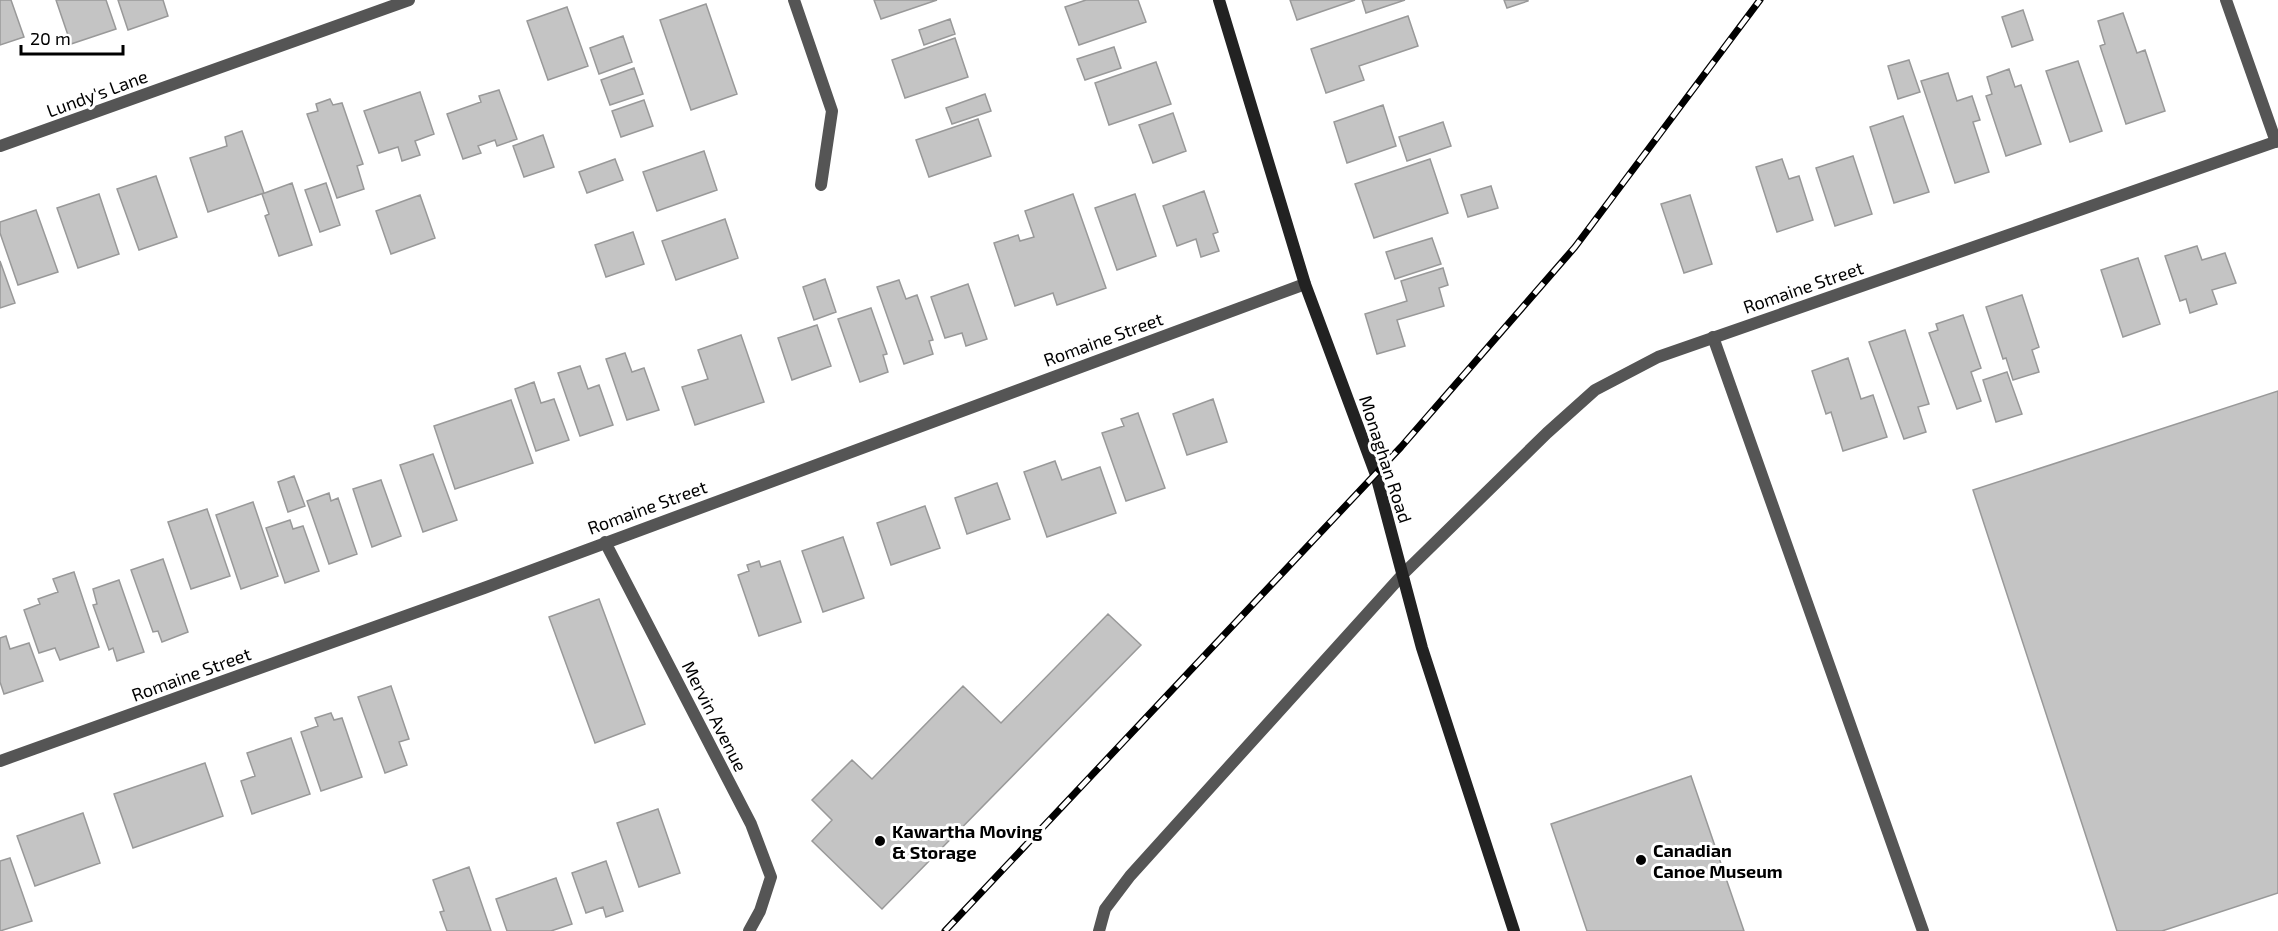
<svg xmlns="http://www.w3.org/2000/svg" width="2278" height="931" viewBox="0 0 2278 931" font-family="'Exo 2',sans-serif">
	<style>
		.building { fill: #c4c4c4; stroke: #999; stroke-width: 1.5 }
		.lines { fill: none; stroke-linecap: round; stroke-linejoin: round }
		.service { stroke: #555; stroke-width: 12 }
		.minor { stroke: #555; stroke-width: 12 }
		.secondary { stroke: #222; stroke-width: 12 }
		.rail-casing { stroke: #000; stroke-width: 7 }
		.rail { stroke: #fff; stroke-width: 4.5; stroke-dasharray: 14; stroke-linecap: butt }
		.poi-dot { fill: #000; stroke: #fff; stroke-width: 2 }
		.labels { text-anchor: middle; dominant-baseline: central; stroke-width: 6; stroke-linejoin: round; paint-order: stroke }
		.street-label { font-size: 18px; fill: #000; stroke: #fff }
		.poi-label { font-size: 18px; font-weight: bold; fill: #000; stroke: #fff; text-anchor: start }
	</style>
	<rect width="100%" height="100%" fill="#fff"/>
	<path class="building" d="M 0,0 L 11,0 L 24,37 L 0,45 Z
		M 56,0 L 106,0 L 116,29 L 71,44 Z
		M 118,0 L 163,0 L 168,16 L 128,30 Z
		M 874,0 L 937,0 L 881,19 Z
		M 1086,0 L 1138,0 L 1146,22 L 1079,45 L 1065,7 Z
		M 1290,0 L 1355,0 L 1297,20 Z
		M 1362,0 L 1405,0 L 1366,13 Z
		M 1504,0 L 1528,0 L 1528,1 L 1507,8 Z
		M 706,4 L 737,94 L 691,110 L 660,20 Z
		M 567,7 L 588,66 L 548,80 L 527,21 Z
		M 2023,10 L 2033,40 L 2012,47 L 2002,17 Z
		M 2123,13 L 2137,53 L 2145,50 L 2165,111 L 2126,124 L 2100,46 L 2105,44 L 2098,21 Z
		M 1408,16 L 1418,46 L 1359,66 L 1364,80 L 1326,93 L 1311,49 Z
		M 950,19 L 955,34 L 924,45 L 919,30 Z
		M 623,36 L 632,62 L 599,74 L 590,48 Z
		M 955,38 L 968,77 L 905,98 L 892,60 Z
		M 1114,47 L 1121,68 L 1085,80 L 1077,59 Z
		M 1909,60 L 1920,92 L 1898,99 L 1888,66 Z
		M 2078,61 L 2102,131 L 2070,142 L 2046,71 Z
		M 1156,62 L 1171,104 L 1109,125 L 1095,83 Z
		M 634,68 L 643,94 L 610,105 L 601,80 Z
		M 2009,69 L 2015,87 L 2021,85 L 2041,144 L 2006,156 L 1986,96 L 1992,94 L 1987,77 Z
		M 1948,73 L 1957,101 L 1972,96 L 1980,120 L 1973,122 L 1989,172 L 1955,183 L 1921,81 Z
		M 499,90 L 517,139 L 497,146 L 495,140 L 478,146 L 481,153 L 463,159 L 447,114 L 481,102 L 479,96 Z
		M 420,92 L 434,134 L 415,141 L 420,155 L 402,161 L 398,147 L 379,153 L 364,111 Z
		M 985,94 L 991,111 L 952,124 L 946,108 Z
		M 330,99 L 333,105 L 342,103 L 363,164 L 357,166 L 364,189 L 337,198 L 307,114 L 318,111 L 316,104 Z
		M 644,100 L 653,126 L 621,137 L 612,111 Z
		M 1383,105 L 1396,146 L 1347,163 L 1334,122 Z
		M 1173,113 L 1186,151 L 1153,163 L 1139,125 Z
		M 1903,116 L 1929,192 L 1894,203 L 1870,127 Z
		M 978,119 L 991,156 L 929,177 L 916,140 Z
		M 1443,122 L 1451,146 L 1407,161 L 1399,137 Z
		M 242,131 L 264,193 L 208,212 L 190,158 L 227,146 L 225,137 Z
		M 543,135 L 554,167 L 524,177 L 513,146 Z
		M 704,151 L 717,190 L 657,211 L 643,172 Z
		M 1853,156 L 1872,214 L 1835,226 L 1816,168 Z
		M 615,159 L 623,180 L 587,193 L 579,172 Z
		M 1430,159 L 1448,213 L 1374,238 L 1355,184 Z
		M 1782,159 L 1789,179 L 1799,176 L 1813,220 L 1777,232 L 1756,167 Z
		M 156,176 L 177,237 L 139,250 L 117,189 Z
		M 292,183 L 312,245 L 279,256 L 265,216 L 269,214 L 262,194 Z
		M 326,183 L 340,225 L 320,232 L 305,190 Z
		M 1491,186 L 1498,208 L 1468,217 L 1461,195 Z
		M 1204,191 L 1218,232 L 1213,234 L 1219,251 L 1201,257 L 1196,239 L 1177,246 L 1163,206 Z
		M 99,194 L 119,254 L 78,268 L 57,208 Z
		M 1073,194 L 1106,288 L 1057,305 L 1053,293 L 1015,306 L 994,243 L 1018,235 L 1020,241 L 1034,237 L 1025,211 Z
		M 1135,194 L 1156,256 L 1117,270 L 1095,208 Z
		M 420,195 L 435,238 L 391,254 L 376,211 Z
		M 1690,195 L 1712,264 L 1684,273 L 1661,204 Z
		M 36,210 L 58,272 L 18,285 L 0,233 L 0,222 Z
		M 725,219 L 738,258 L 676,280 L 662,241 Z
		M 633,232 L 644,264 L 606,277 L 595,245 Z
		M 1432,238 L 1441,264 L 1395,279 L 1386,252 Z
		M 2197,246 L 2202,260 L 2225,253 L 2236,283 L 2212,290 L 2217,304 L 2190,313 L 2186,299 L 2180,301 L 2165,256 Z
		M 2138,258 L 2160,324 L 2123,337 L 2101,270 Z
		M 0,261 L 15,303 L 0,308 Z
		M 1443,268 L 1448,285 L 1439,288 L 1444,306 L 1397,320 L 1405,346 L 1377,354 L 1365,314 L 1407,301 L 1401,281 Z
		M 825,279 L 836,312 L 814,320 L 803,287 Z
		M 899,280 L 906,299 L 917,295 L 933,340 L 929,341 L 933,354 L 904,364 L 877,287 Z
		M 968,284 L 987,339 L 966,346 L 962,333 L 945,338 L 931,297 Z
		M 2022,295 L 2039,347 L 2032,350 L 2039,372 L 2013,380 L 2006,358 L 2003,359 L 1986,307 Z
		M 871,308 L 887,354 L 883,355 L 888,372 L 860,382 L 838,319 Z
		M 1963,315 L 1981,368 L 1971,372 L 1981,401 L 1957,409 L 1929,333 L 1938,330 L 1936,324 Z
		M 817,325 L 831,366 L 792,380 L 778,338 Z
		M 1905,330 L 1929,404 L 1918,407 L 1926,432 L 1904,439 L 1869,342 Z
		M 741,335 L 764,402 L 695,425 L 682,387 L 708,379 L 698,350 Z
		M 625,353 L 632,372 L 644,368 L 659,410 L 627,420 L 606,359 Z
		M 1848,358 L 1861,399 L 1873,395 L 1887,437 L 1843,451 L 1831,412 L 1826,414 L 1812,371 Z
		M 580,366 L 588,389 L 599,385 L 613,425 L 580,436 L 558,373 Z
		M 2007,372 L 2022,414 L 1996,422 L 1983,380 Z
		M 534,382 L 541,403 L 554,399 L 569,440 L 536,451 L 515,389 Z
		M 2278,391 L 2278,893 L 2162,931 L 2117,931 L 1973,490 Z
		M 1213,399 L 1227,442 L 1187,455 L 1173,414 Z
		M 511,400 L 533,463 L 455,489 L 434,426 Z
		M 1138,413 L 1165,488 L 1126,501 L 1102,433 L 1124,426 L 1121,419 Z
		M 433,454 L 457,520 L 423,532 L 400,465 Z
		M 1055,461 L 1062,480 L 1100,467 L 1116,513 L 1047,537 L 1024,472 Z
		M 294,476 L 305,506 L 288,512 L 278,482 Z
		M 381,480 L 401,536 L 372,547 L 353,489 Z
		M 997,483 L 1010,519 L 967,534 L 955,498 Z
		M 329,493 L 331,501 L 338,498 L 357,554 L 329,564 L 307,501 Z
		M 253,502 L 278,576 L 241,589 L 216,515 Z
		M 925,506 L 940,548 L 891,565 L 877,523 Z
		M 207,509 L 230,576 L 191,589 L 168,522 Z
		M 290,520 L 293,529 L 303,526 L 319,571 L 285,583 L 266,528 Z
		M 843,537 L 864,598 L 823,612 L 802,551 Z
		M 163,559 L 188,632 L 162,642 L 158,631 L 153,632 L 131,570 Z
		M 759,561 L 761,567 L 780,561 L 801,622 L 759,636 L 738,575 L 749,571 L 747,565 Z
		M 74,572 L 99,647 L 60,660 L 55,648 L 39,653 L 24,610 L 40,604 L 38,599 L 58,592 L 53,579 Z
		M 119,580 L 144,652 L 117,661 L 113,648 L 109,650 L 93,605 L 97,604 L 93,589 Z
		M 599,599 L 645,724 L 595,743 L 549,617 Z
		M 1108,614 L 1141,645 L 882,909 L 812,841 L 832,820 L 812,800 L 852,760 L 872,779 L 963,686 L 1001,723 Z
		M 6,636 L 10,649 L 29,643 L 43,681 L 4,694 L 0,682 L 0,638 Z
		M 391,686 L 409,739 L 399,742 L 407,765 L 385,773 L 358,697 Z
		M 331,713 L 334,720 L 342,718 L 362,777 L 321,791 L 301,732 L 318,726 L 315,718 Z
		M 291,738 L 310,794 L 252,814 L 241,781 L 255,776 L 247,753 Z
		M 205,763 L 223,816 L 133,848 L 114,794 Z
		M 1691,776 L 1744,931 L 1587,931 L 1551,824 Z
		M 658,809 L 680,873 L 639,887 L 617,823 Z
		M 83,813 L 100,863 L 35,886 L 17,836 Z
		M 10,858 L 32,921 L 0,931 L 0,861 Z
		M 606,861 L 623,911 L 606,917 L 603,907 L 586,913 L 572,873 Z
		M 469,867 L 491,931 L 447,931 L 440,912 L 444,911 L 433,880 Z
		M 556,878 L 572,924 L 551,931 L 507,931 L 496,899 Z"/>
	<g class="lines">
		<path class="service" d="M 1713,337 L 1923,931
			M 1099,931 L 1105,909 L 1130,876 L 1404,573"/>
		<path class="minor" d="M 794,0 L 832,111 L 821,185
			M 2226,0 L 2276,142
			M 0,146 L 409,0
			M 605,542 L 751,824 L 771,877 L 760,911 L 749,931
			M 1404,573 L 1547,433 L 1595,390 L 1658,357 L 2278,141
			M 0,761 L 484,588 L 1305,284"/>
		<path class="secondary" d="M 1219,0 L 1305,284 L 1376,475 L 1422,648 L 1514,931"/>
		<g class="rail-casing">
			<path id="rail" d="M 945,931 L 1401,447 L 1575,247 L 1760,0"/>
		</g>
		<use href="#rail" class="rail"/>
	</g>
	<g class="poi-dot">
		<circle cx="880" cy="841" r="6"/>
		<circle cx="1641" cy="860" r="6"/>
	</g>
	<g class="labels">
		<g class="street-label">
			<text transform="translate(97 93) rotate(-20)">Lundy's Lane</text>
			<text transform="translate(1803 287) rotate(-19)">Romaine Street</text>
			<text transform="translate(1103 339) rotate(-20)">Romaine Street</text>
			<text transform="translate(1386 459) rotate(72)">Monaghan Road</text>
			<text transform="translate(647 507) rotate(-20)">Romaine Street</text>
			<text transform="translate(191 674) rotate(-20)">Romaine Street</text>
			<text transform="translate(715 716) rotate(63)">Mervin Avenue</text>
		</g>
		<g class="poi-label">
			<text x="892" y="831">Kawartha Moving<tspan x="892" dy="21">&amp; Storage</tspan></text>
			<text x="1653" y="850">Canadian<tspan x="1653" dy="21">Canoe Museum</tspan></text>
		</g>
	</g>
	<path d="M21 45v9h102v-9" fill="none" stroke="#000000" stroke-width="3"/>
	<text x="30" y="45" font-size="18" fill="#000000" stroke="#ffffff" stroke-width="4.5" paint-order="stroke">20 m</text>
</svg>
